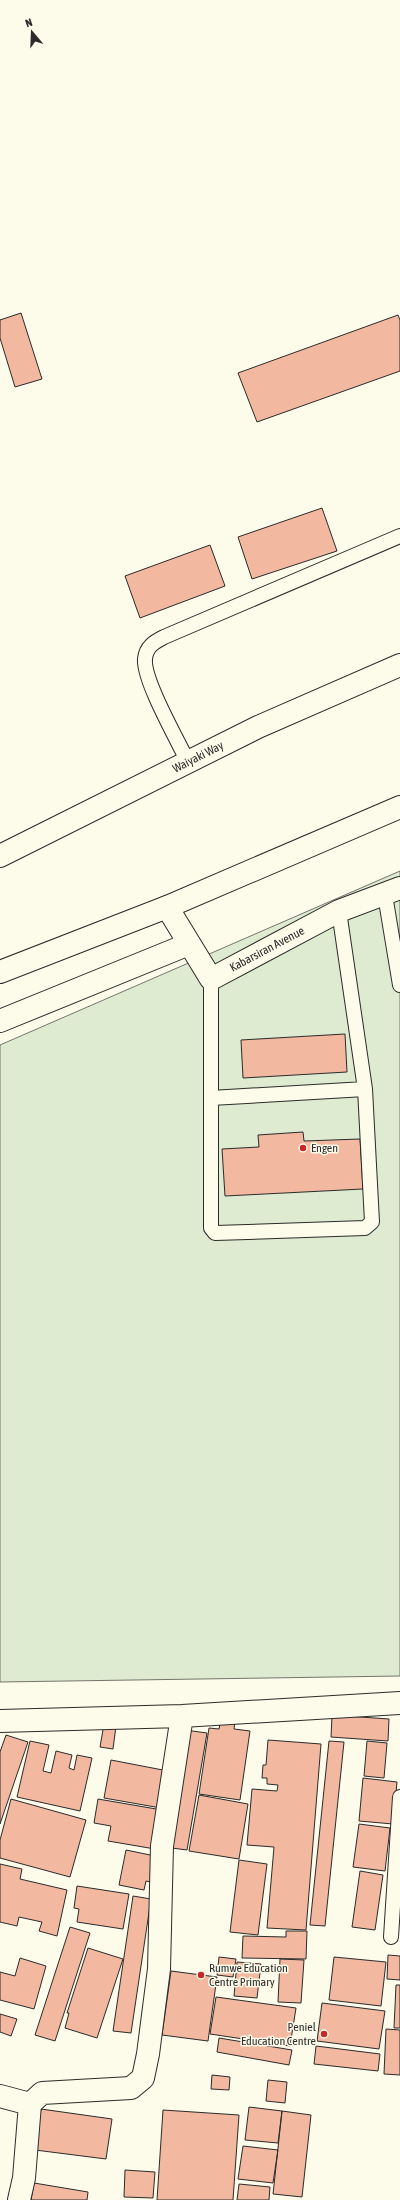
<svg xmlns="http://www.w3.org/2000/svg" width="400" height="2200" viewBox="0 0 400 2200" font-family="'Asap Condensed',sans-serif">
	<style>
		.green { fill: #deebd1; stroke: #74746e }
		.building { fill: #f2b8a0; stroke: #2b2b2b }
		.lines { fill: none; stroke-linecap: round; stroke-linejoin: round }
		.lane-casing { stroke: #2b2b2b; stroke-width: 16 }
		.street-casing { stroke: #2b2b2b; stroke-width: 24 }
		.highway-casing { stroke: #2b2b2b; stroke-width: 24 }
		.lane { stroke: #fdfbea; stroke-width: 14 }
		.street { stroke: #fdfbea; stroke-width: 22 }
		.highway { stroke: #fdfbea; stroke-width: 22 }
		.poi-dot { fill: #c62828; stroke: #fdfbea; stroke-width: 1.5 }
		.labels { text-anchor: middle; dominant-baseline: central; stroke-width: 3; stroke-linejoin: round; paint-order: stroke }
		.street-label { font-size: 12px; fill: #2b2b2b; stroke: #fdfbea }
		.poi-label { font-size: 12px; fill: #2b2b2b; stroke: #fdfbea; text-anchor: start }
	</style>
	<rect width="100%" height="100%" fill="#fdfbea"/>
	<path class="green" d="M 400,871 L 400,1676 L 0,1682 L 0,1045 Z"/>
	<path class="building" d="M 21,313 L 42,379 L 15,387 L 0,338 L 0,320 Z
		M 398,315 L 400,320 L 400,371 L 257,422 L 238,373 Z
		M 322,508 L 337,551 L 252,579 L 238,537 Z
		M 210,545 L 225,586 L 140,618 L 125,576 Z
		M 345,1034 L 347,1072 L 243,1078 L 241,1040 Z
		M 303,1132 L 304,1141 L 360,1139 L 363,1189 L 225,1196 L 222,1149 L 259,1147 L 258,1135 Z
		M 332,1715 L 389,1719 L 388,1741 L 331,1737 Z
		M 221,1719 L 235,1721 L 234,1729 L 250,1731 L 240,1800 L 199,1794 L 209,1728 L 219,1729 Z
		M 104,1724 L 116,1726 L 113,1749 L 100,1747 Z
		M 185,1730 L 207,1733 L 187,1850 L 164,1847 Z
		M 6,1735 L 28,1742 L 0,1824 L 0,1752 Z
		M 268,1740 L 321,1744 L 306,1930 L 267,1928 L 274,1847 L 247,1845 L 252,1789 L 277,1791 L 278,1785 L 267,1784 L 267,1778 L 262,1778 L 263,1765 L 266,1765 Z
		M 30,1741 L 49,1745 L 43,1771 L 51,1773 L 56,1751 L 72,1755 L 69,1768 L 74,1770 L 77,1755 L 92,1758 L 80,1811 L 17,1797 Z
		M 329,1741 L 344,1742 L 325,1926 L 310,1925 Z
		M 367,1741 L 387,1743 L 384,1778 L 364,1776 Z
		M 111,1760 L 168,1771 L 161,1808 L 104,1798 Z
		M 363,1778 L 397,1782 L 393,1824 L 359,1821 Z
		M 199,1795 L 248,1804 L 239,1859 L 189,1851 Z
		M 11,1799 L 86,1820 L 70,1877 L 0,1858 L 0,1840 Z
		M 98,1799 L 162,1810 L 155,1849 L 108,1841 L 111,1826 L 94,1823 Z
		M 359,1824 L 390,1828 L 385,1871 L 353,1867 Z
		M 126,1850 L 160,1857 L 155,1883 L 146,1881 L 144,1890 L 119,1885 Z
		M 239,1860 L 267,1864 L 258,1935 L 230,1932 Z
		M 0,1864 L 22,1869 L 20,1879 L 67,1890 L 57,1936 L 39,1931 L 42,1922 L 19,1917 L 17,1926 L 0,1922 Z
		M 360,1871 L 383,1875 L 375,1930 L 352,1927 Z
		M 77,1886 L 129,1894 L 123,1929 L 77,1922 L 79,1909 L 74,1908 Z
		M 133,1896 L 151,1899 L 131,2033 L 113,2031 Z
		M 70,1927 L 90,1933 L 55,2041 L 35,2035 Z
		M 286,1931 L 307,1931 L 306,1959 L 242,1958 L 243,1936 L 286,1937 Z
		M 88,1948 L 123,1959 L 97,2038 L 65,2028 L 69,2013 L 67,2013 Z
		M 388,1955 L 400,1956 L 400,1980 L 387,1979 Z
		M 219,1957 L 236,1959 L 233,1977 L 217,1975 Z
		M 334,1957 L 386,1962 L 381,2006 L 329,2000 Z
		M 20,1958 L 46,1966 L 34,2009 L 0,2000 L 0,1972 L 15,1976 Z
		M 280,1959 L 304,1960 L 301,2003 L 278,2002 Z
		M 237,1962 L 261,1964 L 257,1998 L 234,1996 Z
		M 171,1971 L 217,1977 L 208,2041 L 162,2035 Z
		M 396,1985 L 400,1985 L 400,2028 L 394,2028 Z
		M 216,1997 L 296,2008 L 290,2046 L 210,2034 Z
		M 322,2003 L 385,2011 L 379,2049 L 317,2041 Z
		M 0,2014 L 17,2019 L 11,2036 L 0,2032 Z
		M 386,2029 L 400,2030 L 400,2075 L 384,2074 Z
		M 219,2038 L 292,2050 L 289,2065 L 217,2052 Z
		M 316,2046 L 380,2054 L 378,2071 L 314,2064 Z
		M 212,2075 L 230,2077 L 229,2090 L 211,2089 Z
		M 268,2080 L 287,2082 L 285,2103 L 266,2101 Z
		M 249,2107 L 282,2111 L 278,2143 L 245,2140 Z
		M 41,2109 L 112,2119 L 106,2159 L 35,2150 Z
		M 163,2110 L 239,2115 L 233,2200 L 157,2200 Z
		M 282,2111 L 311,2115 L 302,2197 L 273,2194 Z
		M 243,2146 L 278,2150 L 273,2183 L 238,2179 Z
		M 125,2170 L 155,2172 L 153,2198 L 124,2197 Z
		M 34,2183 L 88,2192 L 87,2200 L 31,2200 Z
		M 239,2184 L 270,2187 L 269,2200 L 237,2200 Z"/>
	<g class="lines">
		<g class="lane-casing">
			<path id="lane" d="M 188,762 C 178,741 143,680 145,659 C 146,647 154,642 164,637 L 400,536
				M 385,895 L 400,985
				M 211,979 L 211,1228 L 215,1233 L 365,1228 L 372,1222 L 365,1089 L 339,911
				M 211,1098 L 365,1089
				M 391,1937 L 400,1797"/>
		</g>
		<g class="street-casing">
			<path id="street" d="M 167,907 L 211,979 L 339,911 L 400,888
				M 0,1021 L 189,944
				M 0,1721 L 182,1716 L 400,1703
				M 0,2096 L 30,2104
				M 19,2200 L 24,2178 L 30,2104 L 42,2093 L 131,2088 L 143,2078 L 148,2054 L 159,1969 L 162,1846 L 182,1716"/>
		</g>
		<g class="highway-casing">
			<path id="highway" d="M 0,856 L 258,727 L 400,665
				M 0,972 L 167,907 L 400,807"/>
		</g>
		<use href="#lane" class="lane"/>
		<use href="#street" class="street"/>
		<use href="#highway" class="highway"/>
	</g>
	<g class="poi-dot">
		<circle cx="303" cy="1148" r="4"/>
		<circle cx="201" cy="1975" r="4"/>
		<circle cx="324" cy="2034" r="4"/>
	</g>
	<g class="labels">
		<g class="street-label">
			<text transform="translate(198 757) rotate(-27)">Waiyaki Way</text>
			<text transform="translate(267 949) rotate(-28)">Kabarsiran Avenue</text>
		</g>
		<g class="poi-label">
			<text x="311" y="1148">Engen</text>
			<text x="209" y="1968">Rumwe Education<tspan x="209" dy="14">Centre Primary</tspan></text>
			<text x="316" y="2027" text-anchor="end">Peniel<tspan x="316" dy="14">Education Centre</tspan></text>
		</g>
	</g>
	<g transform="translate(32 32) rotate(341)" stroke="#fdfbea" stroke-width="3" paint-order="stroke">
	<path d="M0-3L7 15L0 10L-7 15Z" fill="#2b2b2b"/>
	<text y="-6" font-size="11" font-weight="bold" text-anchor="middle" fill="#2b2b2b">N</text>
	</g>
</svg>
